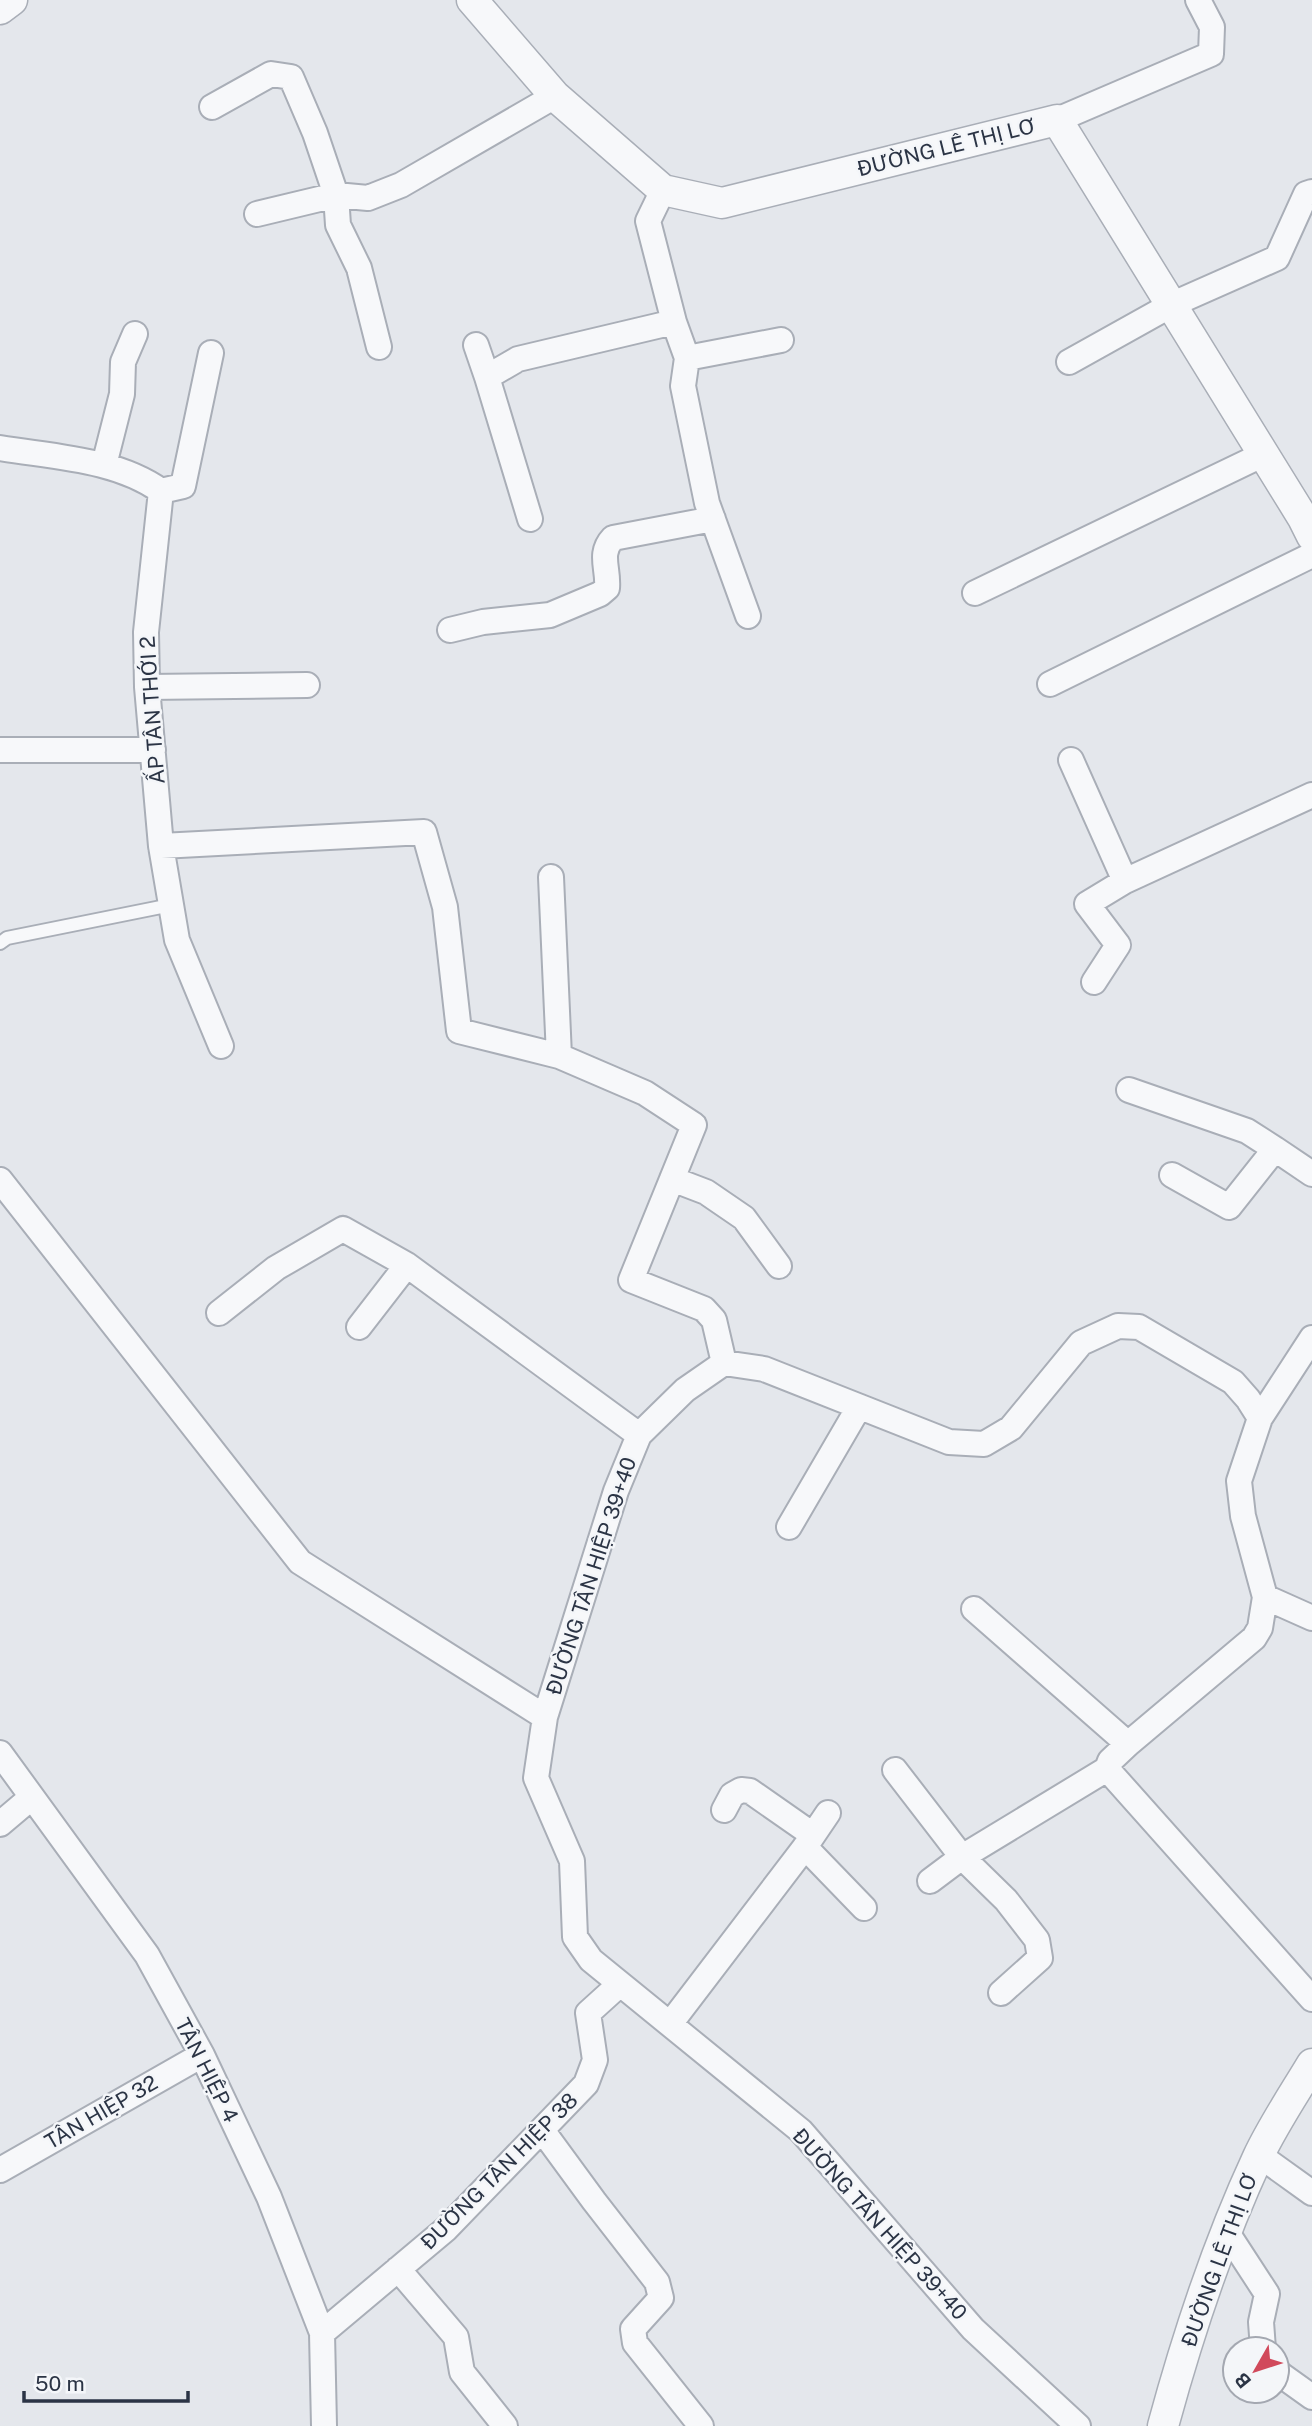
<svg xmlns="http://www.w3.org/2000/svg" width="1312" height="2426" viewBox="0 0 1312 2426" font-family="'Public Sans',sans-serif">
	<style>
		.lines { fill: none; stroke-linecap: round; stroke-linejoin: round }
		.service-casing { stroke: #a9aeb7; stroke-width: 16 }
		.minor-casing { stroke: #a9aeb7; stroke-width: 28 }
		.tertiary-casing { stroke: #a9aeb7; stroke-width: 33 }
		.service { stroke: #f7f8fa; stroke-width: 12 }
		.minor { stroke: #f7f8fa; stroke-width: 24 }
		.tertiary { stroke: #f7f8fa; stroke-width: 30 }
		.labels { text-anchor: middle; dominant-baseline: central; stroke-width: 5; stroke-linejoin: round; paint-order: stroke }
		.street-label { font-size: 21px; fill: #2b3445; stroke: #f4f6f9 }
	</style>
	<rect width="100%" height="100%" fill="#e4e7ec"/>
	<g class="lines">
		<g class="service-casing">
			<path id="service" d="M 0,943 L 7,938 L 171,905"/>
		</g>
		<g class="minor-casing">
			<path id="minor" d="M 212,107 L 271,74 L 291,77 L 315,133 L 336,195 L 338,225 L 359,268 L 379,347
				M 1057,120 L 1211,54 L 1212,27 L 1198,0
				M 663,190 L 648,221 L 674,322 L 687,358 L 781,340
				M 257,214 L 336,195 L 368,198 L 401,185 L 555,96
				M 476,345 L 487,377
				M 687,358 L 683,386 L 707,503 L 748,616
				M 1069,362 L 1173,304 L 1277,258 L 1306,194 L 1312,192
				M 0,448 C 54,457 116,459 161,491 L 146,632 L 147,687 L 161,846 L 177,940 L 221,1046
				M 104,465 L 122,394 L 123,362 L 135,334
				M 161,491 L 183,486 L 211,353
				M 530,519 L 487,377 L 518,359 L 674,322
				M 975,593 L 1264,454
				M 450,630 L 483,622 L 550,615 L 600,594 L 607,588 C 609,569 598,554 613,538 L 713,519
				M 1050,684 L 1312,555
				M 147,687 L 307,685
				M 0,750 L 153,750
				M 1071,760 L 1125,881
				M 161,846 L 424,832 L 445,907 L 459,1031 L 559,1056 L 645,1093 L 694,1125 L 631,1280 L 704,1309 L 714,1320 L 724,1363
				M 551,877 L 559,1056
				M 1094,982 L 1118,945 L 1087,904 L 1125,881 L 1312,795
				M 1129,1090 L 1247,1131 L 1275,1149 L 1229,1207 L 1172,1175
				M 1275,1149 L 1312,1174
				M 672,1179 L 706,1192 L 744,1218 L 779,1266
				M 0,1180 L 300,1562 L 545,1717
				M 219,1313 L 276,1268 L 343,1229 L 407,1265 L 639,1435
				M 359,1327 L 407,1265
				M 1260,1418 L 1312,1338
				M 789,1527 L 859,1407
				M 1265,1597 L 1312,1618
				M 974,1609 L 1128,1744
				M 0,1753 L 147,1955 L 202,2055 L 269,2197 L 322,2333 L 324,2426
				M 895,1770 L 962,1857 L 1006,1900 L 1037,1940 L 1040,1958 L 1001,1993
				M 724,1810 L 732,1795 L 741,1790 L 750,1791 L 813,1835
				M 0,1824 L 32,1797
				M 805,1847 L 864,1908
				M 930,1881 L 962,1857 L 1107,1769
				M 670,2024 L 805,1847 L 828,1813
				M 542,2130 L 594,2201 L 657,2282 L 661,2298 L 633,2329 L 635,2343 L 701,2426
				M 1259,2155 L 1312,2193
				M 0,2170 L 202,2055
				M 1226,2231 L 1267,2294 L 1261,2322 L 1263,2349
				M 398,2269 L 456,2337 L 462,2372 L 505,2426
				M 322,2333 L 446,2229 L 586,2084 L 595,2060 L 588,2013 L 620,1984
				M 1277,2372 L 1312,2397
				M 1078,2426 L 973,2329 L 801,2131 L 591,1960 L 575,1937 L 572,1861 L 536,1778 L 545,1717 L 616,1491 L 639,1435 L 685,1390 L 724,1363 L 764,1369 L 949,1442 L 984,1444 L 1011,1428 L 1081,1343 L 1118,1326 L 1139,1327 L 1233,1382 L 1248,1399 L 1260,1418 L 1239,1481 L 1243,1516 L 1265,1597 L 1260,1628 L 1254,1638 L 1128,1744 L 1110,1761 L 1107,1769 L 1312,1999"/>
		</g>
		<g class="tertiary-casing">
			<path id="tertiary" d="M 472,0 L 555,96 L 663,190 L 722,203 L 1057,120 L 1303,518 L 1312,536
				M 0,9 L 12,0
				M 1163,2426 C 1188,2334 1218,2243 1258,2157 C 1273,2125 1294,2094 1312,2064"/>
		</g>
		<use href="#service" class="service"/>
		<use href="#minor" class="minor"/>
		<use href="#tertiary" class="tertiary"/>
	</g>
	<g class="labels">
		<g class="street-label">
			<text transform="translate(946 147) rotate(-14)">ĐƯỜNG LÊ THỊ LƠ</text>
			<text transform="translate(152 710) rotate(-94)">ẤP TÂN THỚI 2</text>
			<text transform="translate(591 1576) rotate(-72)">ĐƯỜNG TÂN HIỆP 39+40</text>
			<text transform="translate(207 2070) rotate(63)">TÂN HIỆP 4</text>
			<text transform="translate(101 2112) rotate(-30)">TÂN HIỆP 32</text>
			<text transform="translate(499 2171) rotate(-45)">ĐƯỜNG TÂN HIỆP 38</text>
			<text transform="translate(880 2224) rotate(48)">ĐƯỜNG TÂN HIỆP 39+40</text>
			<text transform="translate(1219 2260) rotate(-70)">ĐƯỜNG LÊ THỊ LƠ</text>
		</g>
	</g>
	<g transform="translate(1256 2370) rotate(231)"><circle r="33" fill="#f4f6f9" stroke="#a4a8b1" stroke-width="2"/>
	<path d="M0-5L12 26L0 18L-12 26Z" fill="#d1495b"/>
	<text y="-10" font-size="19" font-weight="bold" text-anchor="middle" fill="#2b3445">B</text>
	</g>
	<path d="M24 2391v10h164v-10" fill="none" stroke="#2b3445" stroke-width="3.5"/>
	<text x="35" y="2391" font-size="21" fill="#2b3445" stroke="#f4f6f9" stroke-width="5" paint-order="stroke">50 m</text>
</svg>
